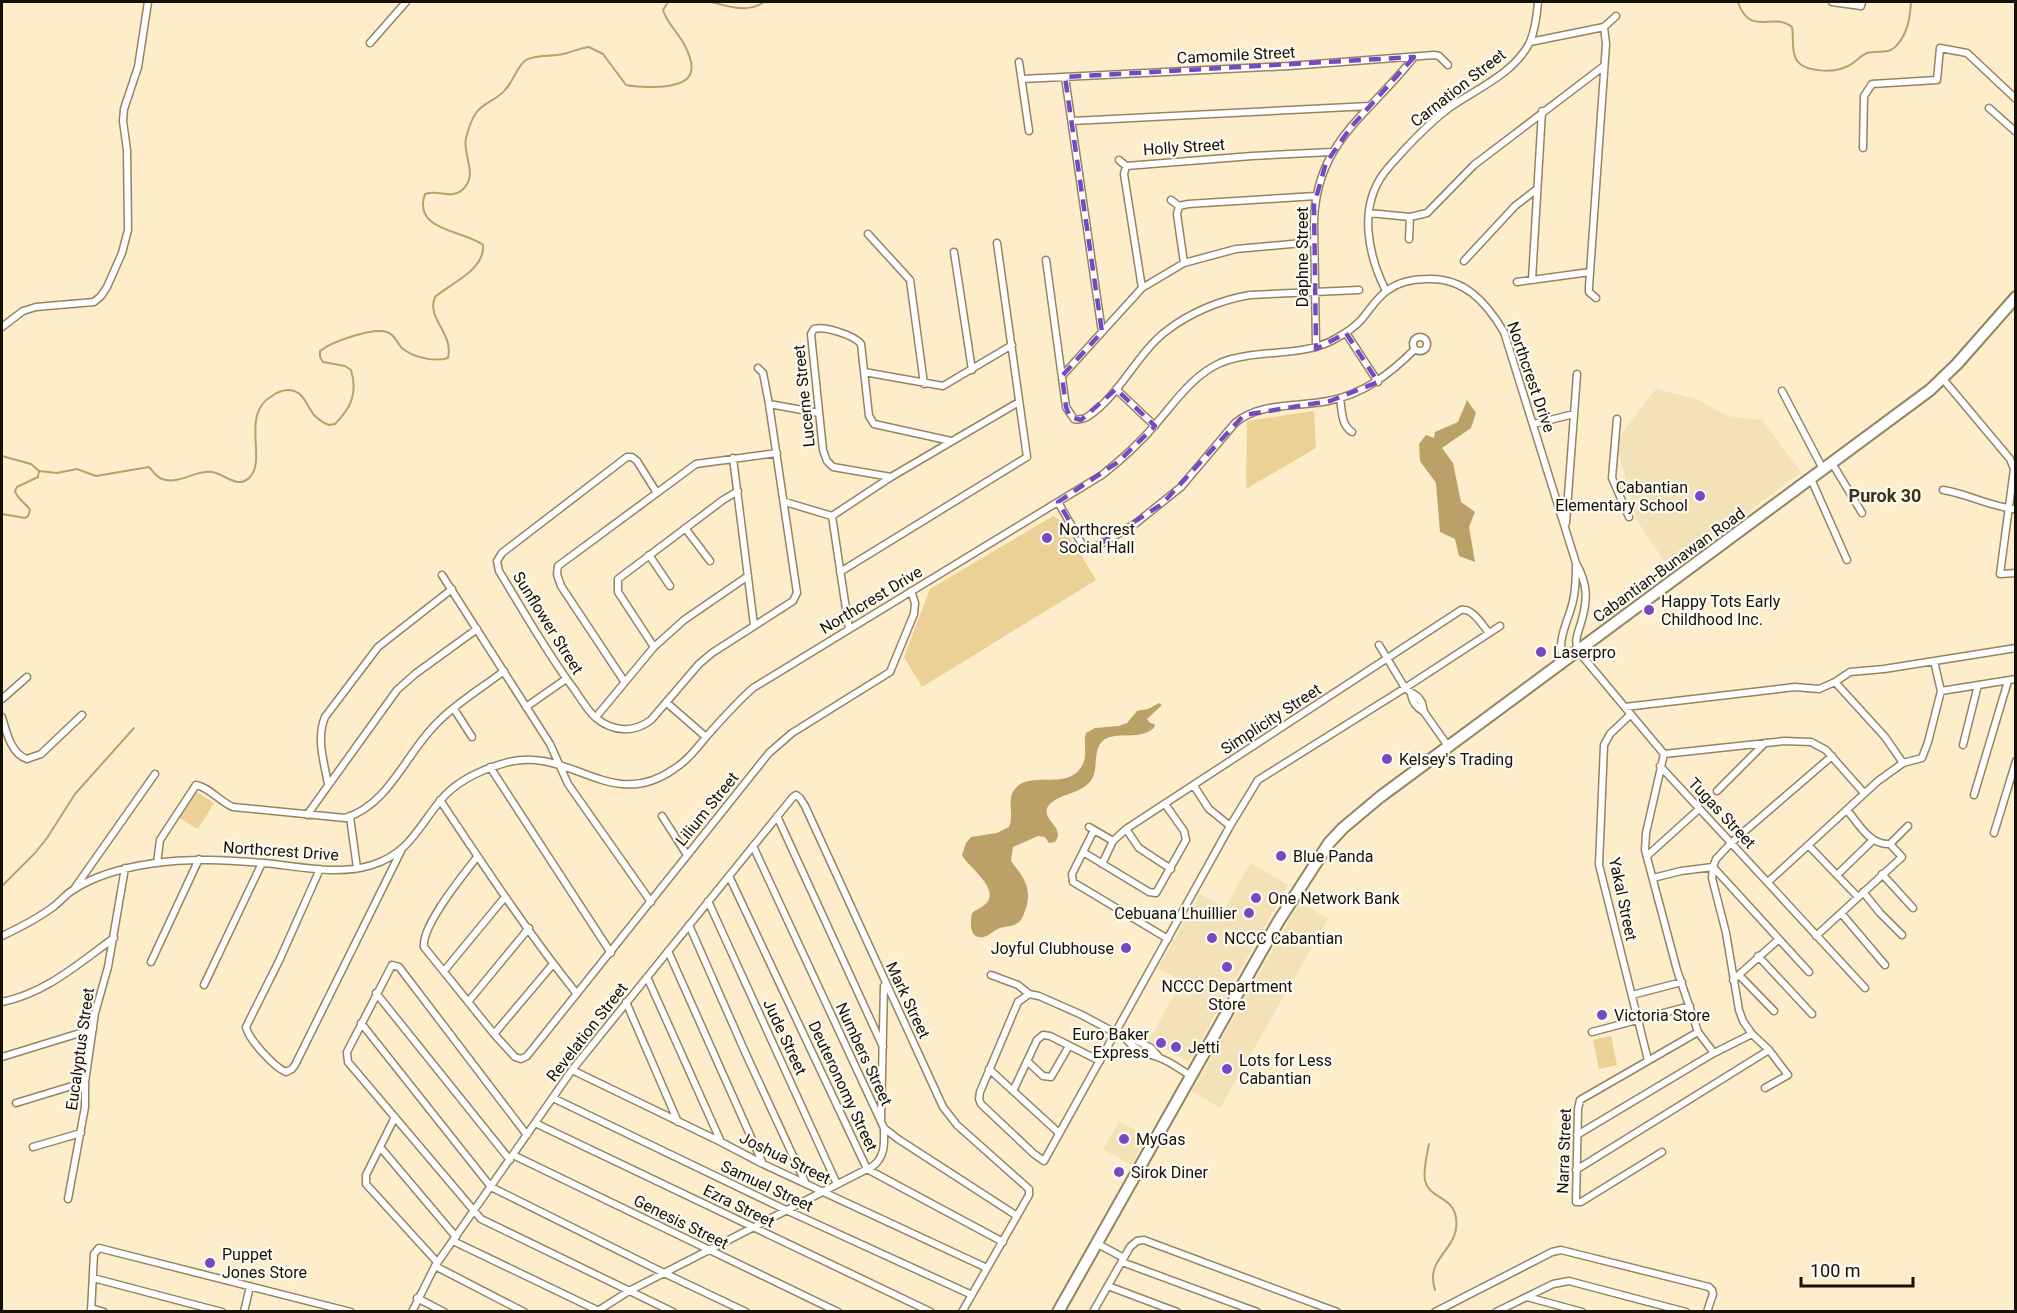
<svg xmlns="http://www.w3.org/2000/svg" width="2017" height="1313" viewBox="0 0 2017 1313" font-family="Roboto,sans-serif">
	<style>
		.built { fill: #f3e1b7 }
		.green { fill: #ecd196 }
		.water { fill: #bba167 }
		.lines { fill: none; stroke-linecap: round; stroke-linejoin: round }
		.stream { stroke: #bba167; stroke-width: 2 }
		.street-casing { stroke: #938464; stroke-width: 9 }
		.primary-casing { stroke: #938464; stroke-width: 14 }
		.street { stroke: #fff; stroke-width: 6 }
		.primary { stroke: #fff; stroke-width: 10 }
		.marked { fill: none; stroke: #7549c2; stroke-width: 4.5; stroke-dasharray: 12 8; stroke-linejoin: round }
		.poi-dot { fill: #7549c2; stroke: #fefbf4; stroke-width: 2 }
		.labels { text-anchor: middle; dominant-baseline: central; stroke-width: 4.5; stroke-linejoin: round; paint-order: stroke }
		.street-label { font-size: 16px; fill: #161105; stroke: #fefbf4 }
		.poi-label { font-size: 16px; fill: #161105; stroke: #fefbf4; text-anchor: start }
		.neighbourhood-label { font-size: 18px; font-weight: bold; fill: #3e3214; stroke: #fefbf4 }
	</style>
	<rect width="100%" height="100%" fill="#fdedca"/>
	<path class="built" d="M 1656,389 L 1697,399 L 1727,416 L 1762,420 L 1801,472 L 1671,571 L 1636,519 L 1616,441 Z
		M 1250,863 L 1288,885 L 1189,1062 L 1149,1040 L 1182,981 L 1158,968 L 1200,894 L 1225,908 Z
		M 1300,902 L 1328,919 L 1220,1108 L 1192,1091 Z
		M 1119,1121 L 1147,1137 L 1131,1165 L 1103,1149 Z"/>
	<path class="green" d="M 1314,411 L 1316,448 L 1246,489 L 1247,421 Z
		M 1053,516 L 1060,520 L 1096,580 L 922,687 L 904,657 L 930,589 Z
		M 195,791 L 214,803 L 198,829 L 179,818 Z
		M 1611,1036 L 1617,1065 L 1599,1069 L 1593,1040 Z"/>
	<path class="water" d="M 1467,400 L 1476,413 L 1471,428 L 1442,448 L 1453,463 L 1461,502 L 1475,512 L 1469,527 L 1475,562 L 1459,556 L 1455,539 L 1440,532 L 1436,483 L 1420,461 L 1419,444 L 1426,435 L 1434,438 L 1435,432 L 1458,422 Z
		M 1159,703 L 1162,705 L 1147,719 L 1150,723 L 1155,724 L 1154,728 C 1137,741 1120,731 1105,739 C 1091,748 1100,770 1090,782 C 1079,794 1059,794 1049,805 C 1038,819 1067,827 1055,842 L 1049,843 L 1045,837 L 1038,836 L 1013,847 L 1011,861 C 1024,878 1033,889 1025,911 C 1023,916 1022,920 1018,923 C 1012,927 1006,926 1000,928 C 994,930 990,935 984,937 C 969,940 970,923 972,913 C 977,909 985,906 988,901 C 997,886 968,867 962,855 L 966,843 L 971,837 L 997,833 L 1009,827 C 1014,816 1008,804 1012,794 C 1024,765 1072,796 1084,761 C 1087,752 1083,742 1086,733 L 1095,728 L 1119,726 L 1127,723 L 1137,711 L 1148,709 Z"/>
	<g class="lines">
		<path class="stream" d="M 711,2 C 729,7 748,13 764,2
			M 1738,2 C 1750,38 1773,11 1792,27 C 1794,37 1791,50 1796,59 C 1804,73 1835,73 1848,66 C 1855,63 1860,56 1867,53 C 1878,50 1889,55 1897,45 C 1908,33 1910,17 1911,2
			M 2,456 L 31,464 L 39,471 L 57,473 L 77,469 L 96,476 L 149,467 C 153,471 156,477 162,479 C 179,485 195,470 212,472 C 225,474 238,490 250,477 C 267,459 240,414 272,396 C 276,393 283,390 289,390 C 304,391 306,405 314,415 C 318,419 323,423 329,425 L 335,424 C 351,408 358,393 351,370 L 345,366 L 323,362 L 320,357 L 320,351 C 331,342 373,327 387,332 C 396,335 397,344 403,349 C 415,358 435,362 448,358 C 454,333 426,319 435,297 C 451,283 485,270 483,245 C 464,230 412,231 425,194 C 437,189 451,199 461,191 C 480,176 462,156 466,138 C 468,130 471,120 476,113 C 483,103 497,100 505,90 C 513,82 517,66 526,60 C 536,54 552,57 563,54 C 572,52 580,48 589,47 L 603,54 L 626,85 C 636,87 645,87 654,87 C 684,86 702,79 685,46 C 679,33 667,24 663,10 L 668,2
			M 2,514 L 25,518 L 28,516 L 30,510 C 26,503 17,499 15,491 L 17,487 L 38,477 L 39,471
			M 2,886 L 35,853 L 47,838 L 75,794 L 134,728
			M 1429,1144 C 1427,1155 1423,1169 1425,1181 C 1430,1199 1453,1196 1456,1218 C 1461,1250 1424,1256 1435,1290"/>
		<g class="street-casing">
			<path id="street" d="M 1832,2 L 1861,6 L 1862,2
				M 1530,42 L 1604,27 L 1616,16
				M 370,43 L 406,2
				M 1019,62 L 1029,131
				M 1065,77 L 1102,332
				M 1022,79 L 1289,66 L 1434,55 L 1439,56 L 1448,65
				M 1989,108 L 2016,132
				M 1072,121 L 1370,106
				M 1863,148 L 1864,96 L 1872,84 L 1937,80 L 1940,48 L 1967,53 L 2016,99
				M 1119,160 L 1126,166
				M 1171,200 L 1179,206
				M 1369,213 L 1410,217 L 1427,213 L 1474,165 L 1604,66
				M 868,234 L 910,280 L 924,384
				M 1409,239 L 1410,217
				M 954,252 L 972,370
				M 1046,260 L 1066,407 L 1074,419
				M 1464,261 L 1515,206 L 1537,189
				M 1184,263 L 1177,214 L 1179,206 L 1188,204 L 1316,196
				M 1532,280 L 1542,111
				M 1517,282 L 1590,272
				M 1142,288 L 1124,174 L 1126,166 L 1252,156 L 1331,152
				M 1386,291 C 1368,255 1358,208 1384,173 C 1390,165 1398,157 1405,149 C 1419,134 1433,120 1449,108 C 1476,89 1514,74 1530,42 C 1535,30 1537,15 1538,2
				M 1596,298 L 1589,292 L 1589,287 L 1606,44 L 1604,27
				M 2,327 L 23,311 L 36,307 L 94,302 L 101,296 L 107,287 L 122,253 L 128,230 L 127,150 L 123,121 L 124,109 L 138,67 L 148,2
				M 1346,333 L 1378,382
				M1413 344a7 7 0 1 1 14 0a7 7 0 1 1-14 0Z
				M 1316,347 L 1314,222 C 1316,141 1369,115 1414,57
				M 864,372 L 943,386 L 1012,345
				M 1062,376 L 1142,288 L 1184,263 L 1236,249 L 1314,242
				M 1943,379 L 2010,459 L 2014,469 L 2000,574 L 2016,573
				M 1116,389 L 1155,426
				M 1782,391 L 1823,469
				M 1340,398 C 1342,410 1341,425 1352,432
				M 769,404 L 819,413
				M 1074,419 C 1079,420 1082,420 1087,417 C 1118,398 1136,355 1165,332 C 1189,313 1220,300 1250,295 L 1359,290
				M 1617,419 L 1612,478 L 1629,517
				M 1534,424 L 1574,414
				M 733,458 L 754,625
				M 1832,463 L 1862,513
				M 891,477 L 833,467 L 827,461 L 823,450 L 812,344 L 811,334 L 814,329 C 825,326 854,335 861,344 L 869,416 L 874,424 L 951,441
				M 1811,479 L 1847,560
				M 1943,490 C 1969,494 1990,507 2016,509
				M 657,493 L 637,461 L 632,457 L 627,457 L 502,553 L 497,561 L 499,571 C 523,610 546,652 574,689 C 581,699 587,710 596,718 C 613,732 634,733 651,720 L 699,664 L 712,653 L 793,601 L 797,593 L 769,404 L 763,373 L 758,368
				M 785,502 L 832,516
				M 1058,502 L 1083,546 L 1088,549 L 1094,548 L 1135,524 L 1181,487 L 1235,423 C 1260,402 1298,407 1328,401 C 1364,394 1390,374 1415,349
				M 832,516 L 891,477 L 1019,402
				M 832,516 L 849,629
				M 1566,523 L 1577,374
				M 685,528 L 710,561
				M 649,555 L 670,586
				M 840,572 L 1027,457 L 997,243
				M 442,575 L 550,744 L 568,784 L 651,902
				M 1379,645 L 1405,688 L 1418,697 L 1422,703 L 1424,712 L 1448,746
				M 654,647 L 618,592 L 618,579 L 723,500 L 738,491
				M 1564,661 C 1555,641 1569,620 1573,601 C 1576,589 1576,576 1576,563
				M 624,681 L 561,586 L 557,574 L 558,566 L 696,464 L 777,453
				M 1835,682 L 1885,737 L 1903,763
				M 1941,691 L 2016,679
				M 1411,694 C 1413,703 1416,707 1424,712
				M 2,699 L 27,677
				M 667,703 L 706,737
				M 526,707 L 566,679
				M 1625,707 L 1770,690 L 1795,687 L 1819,689 L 1835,682 L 1850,672 L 1884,669 L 2016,648
				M 454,709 L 472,737
				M 1631,714 L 1610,734 L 1604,745 L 1599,865 L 1648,1060
				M 2,717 C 6,731 11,754 27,759 L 41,754 L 82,715
				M 596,717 L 654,647 L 684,620 L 748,576
				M 1963,745 L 1978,685
				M 1664,754 L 1646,833 L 1645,850 L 1677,970 L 1698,1032 L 1714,1053
				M 1664,754 L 1784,741 L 1811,742 L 1826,750 L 1864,793
				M 1660,766 L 1865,988
				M 490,767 L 611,953
				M 328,784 C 324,762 316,738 325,717 L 378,647 L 452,589
				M 1194,786 L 1209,809 L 1230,826
				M 1717,791 L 1765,743
				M 1974,795 L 2008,681
				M 440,800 C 484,866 528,933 577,994
				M 307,815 L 397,690 L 415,674 L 477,629
				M 662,816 L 687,855
				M 777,816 L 883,1047
				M 350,817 L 357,868
				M 1089,827 L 1113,841
				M 1126,829 L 1139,848 L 1171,869
				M 1094,830 L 1072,874 L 1073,882 L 1168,939
				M 1994,833 L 2016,761
				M 1890,844 L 1908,826
				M 753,846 L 884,1128 L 898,1139 L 1017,1216
				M 1809,846 L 1858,897
				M 1083,852 L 1149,892 L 1156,893 L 1186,840 L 1184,831 L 1165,804
				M 1647,856 L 1699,809
				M 477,857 C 464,874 421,926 424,947 L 494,1034 L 515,1057 L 521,1059 L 527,1056 L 769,753 L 792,733 L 890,672 L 914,614 L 915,603 L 911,591
				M 157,863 L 160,840 L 196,785 C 209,787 220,802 233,807 L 345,818 C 389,805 406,753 437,723 C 456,703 482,688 504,671
				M 1102,864 L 1113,841 L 1126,829 L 1461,610 C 1473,608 1482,625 1489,633
				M 320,869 L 279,961 L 246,1027 C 249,1040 274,1067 286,1072 L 292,1069 L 295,1065 L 401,851
				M 1882,874 L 1913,908
				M 1837,875 L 1873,840
				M 729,876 L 867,1169 L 1003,1242
				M 1653,878 L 1681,871 L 1713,867 L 1809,972
				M 1768,882 L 1878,781 L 1903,763 L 1922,758 L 1928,742 L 1941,691 L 1934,661
				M 74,889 L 155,774
				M 1863,892 L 1880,913 L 1902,935
				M 708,901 L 837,1184
				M 1841,913 L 1885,965
				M 689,925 L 745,1052 L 806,1184
				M 2,936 C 19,928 37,919 53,907 C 60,902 66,894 73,890 C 97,874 127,867 155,863 C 191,858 227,860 264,863 C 298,866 338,876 372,865 C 409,853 417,829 440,801 C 456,781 480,770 505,763 C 569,744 610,814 674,769 C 687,761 696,749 706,737 C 721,720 736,703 753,688 L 1102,475 C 1121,460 1139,444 1155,425 C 1175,402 1192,376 1220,363 C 1256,348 1302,358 1335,339 C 1344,334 1354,328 1361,320 C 1369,311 1377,297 1388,290 C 1399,282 1413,279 1427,279 C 1464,277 1486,302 1504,332 L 1576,563 C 1588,585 1588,599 1581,623 C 1578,633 1574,640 1578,651 L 1664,754
				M 1816,936 L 1902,857 L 1890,844 C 1870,846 1858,823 1847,810
				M 668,951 L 763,1164
				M 1758,956 L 1812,1014
				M 151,962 L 199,859
				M 444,971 L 505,897
				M 991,975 L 1018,985 L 1029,994
				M 1739,975 L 1774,1011
				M 647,977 L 721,1142
				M 1733,980 L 1779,939
				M 204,985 L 262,863
				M 376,993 L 510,1160
				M 1632,995 L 1682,982
				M 2,1002 C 46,993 78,964 114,938
				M 468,1002 L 529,928
				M 626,1002 L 678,1122
				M 361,1023 L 491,1187 L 664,1273 L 746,1312
				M 1592,1032 L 1690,1006
				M 494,1034 L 553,964
				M 1126,1039 C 1136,1051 1146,1053 1160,1058 C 1171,1062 1181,1070 1191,1076
				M 2,1057 L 93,1029
				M 1160,1058 L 1151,1048 L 1136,1040 L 1125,1038 L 1082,1015 L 1039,996 L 1029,994 L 1018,1002 L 980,1092 L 979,1099 L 981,1104 L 1034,1154 L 1044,1161 L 1230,826 L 1258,780 L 1405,688 L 1500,626
				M 1027,1061 L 1043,1076 L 1051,1077 L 1069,1046
				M 989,1069 L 1059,1133
				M 572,1070 L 721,1142 L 763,1164 L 987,1268
				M 1765,1088 L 1788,1075 L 1769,1050 L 1752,1034 L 1743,1021 L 1739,1010 L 1726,933 L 1712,878 L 1713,867 L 1716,859 L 1731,843 L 1832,756
				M 1013,1091 L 1037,1040 L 1043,1035 L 1050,1036 L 1100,1061
				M 553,1098 L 786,1210 L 972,1295
				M 16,1103 L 85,1082
				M 395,1117 L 366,1175 L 366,1184 L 437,1262
				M 881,1120 L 884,986
				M 535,1123 L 931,1312
				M 527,1135 L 399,967 L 392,965 L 347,1052 L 348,1062 L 481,1219 L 673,1312
				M 1577,1135 L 1714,1053 L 1752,1034
				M 33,1147 L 81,1133
				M 380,1147 L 456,1237
				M 1662,1152 L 1581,1202 L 1576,1202 L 1578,1109 L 1580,1100 L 1698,1032
				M 513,1155 L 838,1312
				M 1576,1170 L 1769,1050
				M 68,1199 L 85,1107 L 85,1082 L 95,1013 L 108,967 L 125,868
				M 453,1241 L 599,1311
				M 1096,1243 L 1124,1258
				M 1122,1262 L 1257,1312
				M 435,1266 L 524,1312
				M 93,1278 L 222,1312
				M 1108,1286 L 1177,1312
				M 1527,1297 L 1582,1312
				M 417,1298 L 444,1312
				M 91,1308 L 104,1312
				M 91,1312 L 94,1254 L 99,1248 L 351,1312
				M 244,1312 L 250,1286
				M 412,1312 L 435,1266 L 572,1070 L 793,797 L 796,795 L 800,798 L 805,806 L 943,1107 L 957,1125 L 1029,1189 L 1029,1195 L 962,1312
				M 596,1312 L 629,1291 L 873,1166 C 886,1156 884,1142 884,1128
				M 1093,1312 L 1130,1247 L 1137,1241 L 1144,1240 L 1337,1312
				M 1435,1312 L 1552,1252 L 1561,1250 L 1709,1287 L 1712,1290 L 1713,1294 L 1707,1312
				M 1496,1312 L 1553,1284 L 1569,1281 L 1686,1312"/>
		</g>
		<g class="primary-casing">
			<path id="primary" d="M 1058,1312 L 1278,922 L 1329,843 L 1343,828 L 1380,797 L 1930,390 L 1957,364 L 2016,297"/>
		</g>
		<use href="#street" class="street"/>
		<use href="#primary" class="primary"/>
	</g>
	<path class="marked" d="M 1414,57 L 1351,127 L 1326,163 L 1314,205 L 1316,349 L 1346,333 L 1378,382 L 1330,401 L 1244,415 L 1162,504 L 1094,548 L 1086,548 L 1058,502 L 1118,462 L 1155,426 L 1116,389 L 1081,420 L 1070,417 L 1066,407 L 1062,376 L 1102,332 L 1065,77 Z"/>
	<g class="poi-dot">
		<circle cx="1700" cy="496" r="6"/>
		<circle cx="1047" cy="538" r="6"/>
		<circle cx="1649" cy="610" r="6"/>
		<circle cx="1541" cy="652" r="6"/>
		<circle cx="1387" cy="759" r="6"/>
		<circle cx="1281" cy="856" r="6"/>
		<circle cx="1256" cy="898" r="6"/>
		<circle cx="1249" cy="913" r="6"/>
		<circle cx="1212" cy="938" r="6"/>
		<circle cx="1126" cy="948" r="6"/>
		<circle cx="1227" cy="967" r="6"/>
		<circle cx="1602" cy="1015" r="6"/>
		<circle cx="1161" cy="1043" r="6"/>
		<circle cx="1176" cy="1047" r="6"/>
		<circle cx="1227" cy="1069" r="6"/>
		<circle cx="1124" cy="1139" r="6"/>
		<circle cx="1119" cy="1172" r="6"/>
		<circle cx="210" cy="1263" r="6"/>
	</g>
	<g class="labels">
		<g class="street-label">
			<text transform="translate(1236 55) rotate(-3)">Camomile Street</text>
			<text transform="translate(1458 88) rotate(-38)">Carnation Street</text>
			<text transform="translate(1184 147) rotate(-4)">Holly Street</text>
			<text transform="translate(1302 257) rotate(-90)">Daphne Street</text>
			<text transform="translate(1531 377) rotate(71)">Northcrest Drive</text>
			<text transform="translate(804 396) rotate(-96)">Lucerne Street</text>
			<text transform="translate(1669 565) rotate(-36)">Cabantian-Bunawan Road</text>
			<text transform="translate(871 600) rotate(-31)">Northcrest Drive</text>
			<text transform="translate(548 623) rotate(58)">Sunflower Street</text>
			<text transform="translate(1271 719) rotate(-33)">Simplicity Street</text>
			<text transform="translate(707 809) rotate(-51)">Lilium Street</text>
			<text transform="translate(1722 813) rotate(47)">Tugas Street</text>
			<text transform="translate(281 851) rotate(4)">Northcrest Drive</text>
			<text transform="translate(1623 899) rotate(78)">Yakal Street</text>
			<text transform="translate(908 1000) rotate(65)">Mark Street</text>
			<text transform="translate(587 1032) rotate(-52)">Revelation Street</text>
			<text transform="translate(785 1037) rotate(65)">Jude Street</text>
			<text transform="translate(80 1049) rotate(-82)">Eucalyptus Street</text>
			<text transform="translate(864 1054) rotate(65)">Numbers Street</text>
			<text transform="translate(843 1086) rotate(65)">Deuteronomy Street</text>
			<text transform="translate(1564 1151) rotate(-88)">Narra Street</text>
			<text transform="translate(785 1158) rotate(26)">Joshua Street</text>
			<text transform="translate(767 1186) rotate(25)">Samuel Street</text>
			<text transform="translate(739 1206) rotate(26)">Ezra Street</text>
			<text transform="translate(681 1222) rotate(26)">Genesis Street</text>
		</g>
		<g class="poi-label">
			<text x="1688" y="487" text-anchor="end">Cabantian<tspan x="1688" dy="18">Elementary School</tspan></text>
			<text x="1059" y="529">Northcrest<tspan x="1059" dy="18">Social Hall</tspan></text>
			<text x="1661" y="601">Happy Tots Early<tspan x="1661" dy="18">Childhood Inc.</tspan></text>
			<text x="1553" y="652">Laserpro</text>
			<text x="1399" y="759">Kelsey's Trading</text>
			<text x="1293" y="856">Blue Panda</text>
			<text x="1268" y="898">One Network Bank</text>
			<text x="1237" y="913" text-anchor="end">Cebuana Lhuillier</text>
			<text x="1224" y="938">NCCC Cabantian</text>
			<text x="1114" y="948" text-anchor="end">Joyful Clubhouse</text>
			<text x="1227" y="986" text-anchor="middle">NCCC Department<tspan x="1227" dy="18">Store</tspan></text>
			<text x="1614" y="1015">Victoria Store</text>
			<text x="1149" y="1034" text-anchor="end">Euro Baker<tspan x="1149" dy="18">Express</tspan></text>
			<text x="1188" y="1047">Jetti</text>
			<text x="1239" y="1060">Lots for Less<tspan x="1239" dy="18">Cabantian</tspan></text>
			<text x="1136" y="1139">MyGas</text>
			<text x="1131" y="1172">Sirok Diner</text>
			<text x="222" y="1254">Puppet<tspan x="222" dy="18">Jones Store</tspan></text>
		</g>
		<g class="neighbourhood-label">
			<text x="1885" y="495">Purok 30</text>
		</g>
	</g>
	<rect width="2017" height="1313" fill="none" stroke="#161105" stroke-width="6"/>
	<path d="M1801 1277v9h112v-9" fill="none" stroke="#161105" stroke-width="3"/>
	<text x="1810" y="1277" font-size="18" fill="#161105" stroke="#fefbf4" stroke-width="4.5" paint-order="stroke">100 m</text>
</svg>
